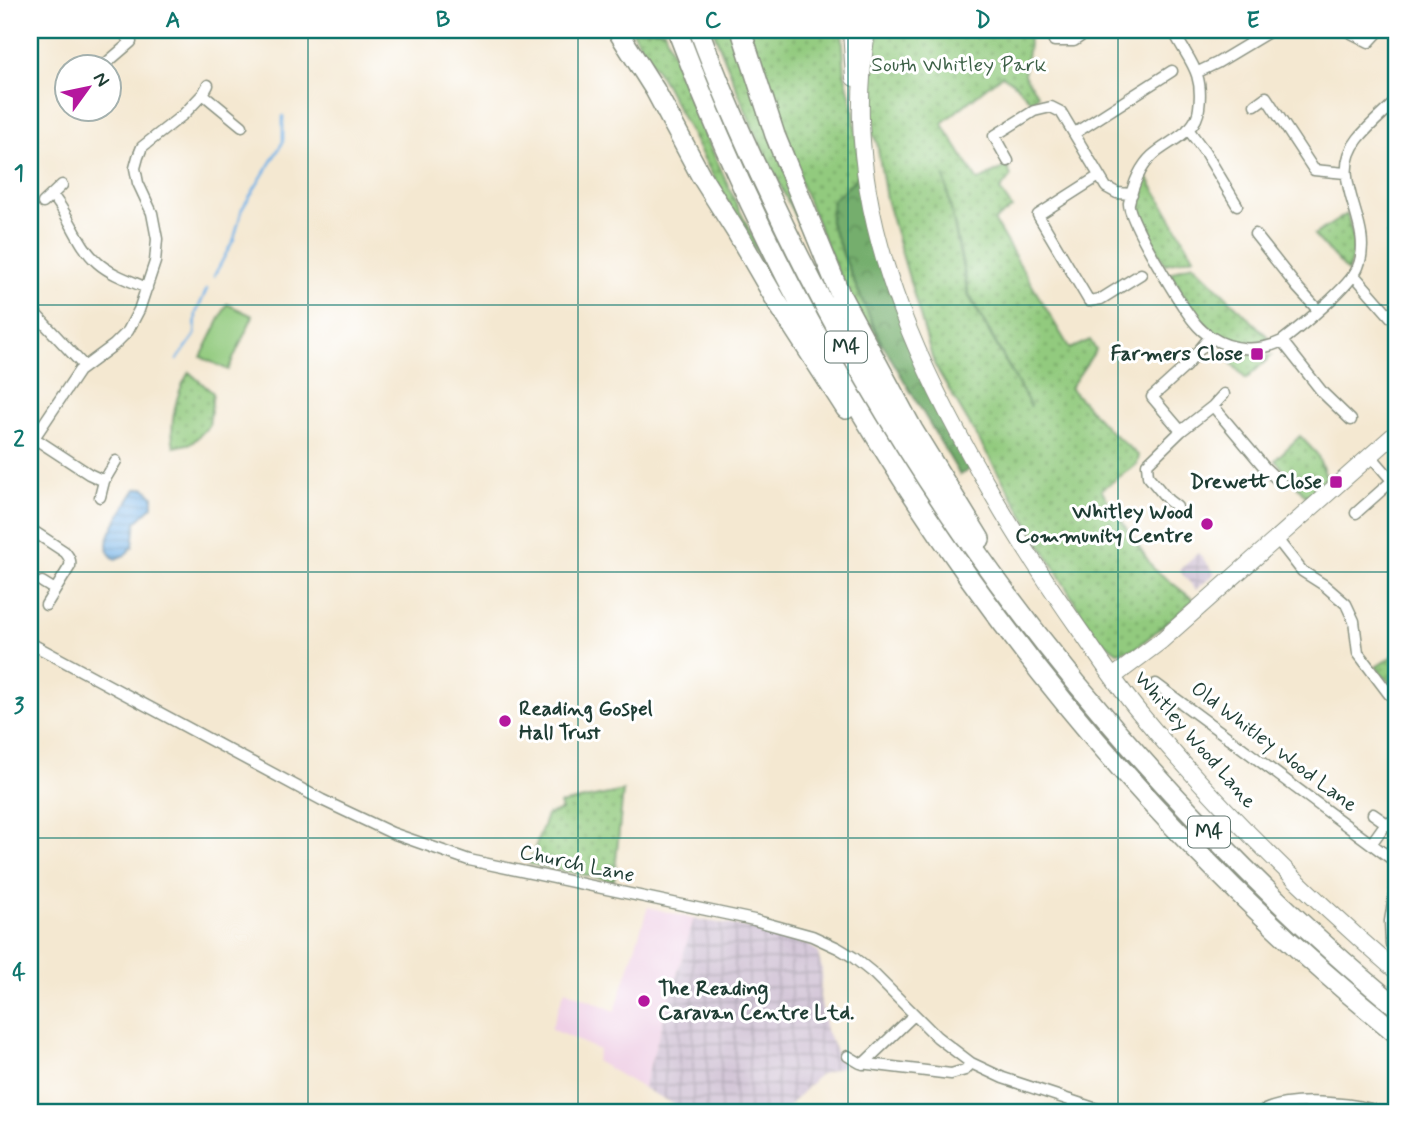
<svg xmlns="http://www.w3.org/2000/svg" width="1426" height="1143" viewBox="0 0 1426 1143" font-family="Mynerve,sans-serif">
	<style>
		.built { fill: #efd0e6 }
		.industrial { fill: url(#industrial-grid) }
		.grass { fill: url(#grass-dots); stroke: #588459; stroke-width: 2; fill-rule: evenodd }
		.forest { fill: url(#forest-crowns); stroke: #4a7650; stroke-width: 2 }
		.garden { fill: #92ca7e; stroke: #588459; stroke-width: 2 }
		.water { fill: url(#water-rules); stroke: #4a788e; stroke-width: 2 }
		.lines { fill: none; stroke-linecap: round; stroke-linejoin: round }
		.stream { stroke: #74b3e7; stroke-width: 2.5 }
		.street-casing { stroke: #8a9282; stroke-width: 13 }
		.secondary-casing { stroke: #8a9282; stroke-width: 18 }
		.highway-casing { stroke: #8a9282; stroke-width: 22 }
		.street { stroke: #fff; stroke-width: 10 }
		.secondary { stroke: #fff; stroke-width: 16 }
		.highway { stroke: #fff; stroke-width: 19 }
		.grid { fill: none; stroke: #0f766e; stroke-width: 2; stroke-opacity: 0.55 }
		.poi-dot { fill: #b5179e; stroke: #fff; stroke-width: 2.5 }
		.labels { text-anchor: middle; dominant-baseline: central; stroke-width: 6; stroke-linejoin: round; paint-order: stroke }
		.shield { fill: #fff; stroke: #627771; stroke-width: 2 }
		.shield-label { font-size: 19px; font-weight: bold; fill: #1f3d34 }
		.park-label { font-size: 21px; fill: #3c6046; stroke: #fff }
		.poi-label { font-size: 21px; font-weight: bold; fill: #1f3d34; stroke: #fff; text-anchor: end }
		.street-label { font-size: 21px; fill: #1f3d34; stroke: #fff }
		.neatline { fill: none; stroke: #0f766e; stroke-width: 2.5 }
		.grid-label { font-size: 23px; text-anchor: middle; font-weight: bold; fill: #0f766e }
	</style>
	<defs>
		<pattern id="industrial-grid" width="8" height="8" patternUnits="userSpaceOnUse" patternTransform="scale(1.75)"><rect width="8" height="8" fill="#cdbed2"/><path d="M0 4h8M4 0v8" fill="none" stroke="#a69cab"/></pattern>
		<pattern id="grass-dots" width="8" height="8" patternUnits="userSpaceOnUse" patternTransform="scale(1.75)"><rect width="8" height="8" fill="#92ca7e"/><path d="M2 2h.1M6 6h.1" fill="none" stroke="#77a568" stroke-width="1.8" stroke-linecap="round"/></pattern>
		<pattern id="forest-crowns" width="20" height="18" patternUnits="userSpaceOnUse" patternTransform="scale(1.75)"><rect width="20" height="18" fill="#75ae6d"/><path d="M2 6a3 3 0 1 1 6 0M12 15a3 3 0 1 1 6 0" fill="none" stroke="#5f8f5a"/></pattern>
		<pattern id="water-rules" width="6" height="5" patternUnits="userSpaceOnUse" patternTransform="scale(1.75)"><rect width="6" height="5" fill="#74b3e7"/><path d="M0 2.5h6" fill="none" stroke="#5f93bc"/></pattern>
	</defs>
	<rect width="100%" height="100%" fill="#fff"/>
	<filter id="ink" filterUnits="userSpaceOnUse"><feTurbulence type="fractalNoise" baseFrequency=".0143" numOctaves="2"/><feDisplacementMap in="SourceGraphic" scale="14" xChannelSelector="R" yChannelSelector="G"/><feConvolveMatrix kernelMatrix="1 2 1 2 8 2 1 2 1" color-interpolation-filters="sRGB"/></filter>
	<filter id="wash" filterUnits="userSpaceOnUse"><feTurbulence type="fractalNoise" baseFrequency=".00686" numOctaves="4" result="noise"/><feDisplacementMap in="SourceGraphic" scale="28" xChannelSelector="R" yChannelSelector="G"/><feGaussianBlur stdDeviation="1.57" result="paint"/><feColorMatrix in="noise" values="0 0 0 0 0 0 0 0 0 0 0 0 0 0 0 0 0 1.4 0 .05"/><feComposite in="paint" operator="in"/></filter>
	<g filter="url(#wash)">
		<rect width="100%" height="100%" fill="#f4e8d1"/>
		<path class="built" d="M 648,907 L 694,919 L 643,1088 L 596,1061 L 599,1050 L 551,1029 L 565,990 L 615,1011 Z"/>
		<path class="industrial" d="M 1198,553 L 1215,573 L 1196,590 L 1179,570 Z
			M 694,919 L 752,928 L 809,945 L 817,951 L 822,968 L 820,996 L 826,1030 L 843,1066 L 819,1075 L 782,1113 L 691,1113 L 643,1088 Z"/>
		<path class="grass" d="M 631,30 L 664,30 L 695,112 L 735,201 L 782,296 L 722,193 L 665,84 Z
			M 713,30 L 735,30 L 828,285 L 754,131 Z
			M 745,30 L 842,30 L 845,75 L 854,111 L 860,172 L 854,180 L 841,194 L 833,199 L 830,222 L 856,286 L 879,338 L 884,364 L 843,285 L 803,189 Z
			M 870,30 L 1028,30 L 1029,45 L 1024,75 L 1038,95 L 1032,102 L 1014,83 L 1002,75 L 942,123 L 978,181 L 1007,166 L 1011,176 L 1000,190 L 1012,208 L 994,221 L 1070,349 L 1090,340 L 1096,350 L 1070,388 L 1107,428 L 1139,456 L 1137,464 L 1101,490 L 1154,569 L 1194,600 L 1135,649 L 1117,652 L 1093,633 L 934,364 L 886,199 L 877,143 L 867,120 ZM 944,175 L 969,294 L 1031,407 L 968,295 Z
			M 1146,175 L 1194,257 L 1165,264 L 1140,221 L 1137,198 Z
			M 1347,214 L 1355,245 L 1348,272 L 1314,235 Z
			M 1193,264 L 1270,339 L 1242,345 L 1213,333 L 1194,312 L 1170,273 Z
			M 1221,352 L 1271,356 L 1246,379 Z
			M 189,372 L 213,393 L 209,426 L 192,443 L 174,447 C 169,423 176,393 189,372 Z
			M 1300,436 L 1317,454 L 1330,486 L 1311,502 L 1275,460 Z
			M 1396,654 L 1396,686 L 1392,685 L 1376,667 Z
			M 623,791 L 614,881 L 529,864 L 547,815 L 562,810 L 560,804 Z"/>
		<path class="forest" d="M 860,172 L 871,237 L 970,469 L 960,475 L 879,338 L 856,286 L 830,222 L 833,199 C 844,192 853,183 860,172 Z"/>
		<path class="garden" d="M 227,304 L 253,316 L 228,370 L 201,357 Z"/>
		<path class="water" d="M 145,488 L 153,496 L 153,506 L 136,522 L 133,546 L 125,555 L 115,559 C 110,555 107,552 107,545 C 107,532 129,500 136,489 Z"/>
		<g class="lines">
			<path class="stream" d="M 214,276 L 234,239 L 242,209 L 283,142 L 283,116
				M 177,360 L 195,335 L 196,313 L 207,289"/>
		</g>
	</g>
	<g filter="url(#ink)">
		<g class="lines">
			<g class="street-casing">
				<path id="street" d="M 30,30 L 31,30
					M 1173,30 C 1188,61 1204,70 1199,108 C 1197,133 1168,141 1152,156 C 1139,168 1133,185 1129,203 C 1126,217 1183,308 1195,323 C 1199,328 1206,334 1211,337 C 1232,351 1260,352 1282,341 C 1300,327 1351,286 1358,267 C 1376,223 1325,180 1358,139 C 1369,125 1384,113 1396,101
					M 1345,30 L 1369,42 L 1380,30
					M 1054,41 L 1074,41 L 1090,30
					M 103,66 L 131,42 L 121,30
					M 1198,72 L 1217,63 L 1272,30
					M 203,94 L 242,126
					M 1255,105 L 1266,97 L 1314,170 L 1345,173
					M 1188,129 L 1205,152 L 1237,205
					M 1075,133 L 1172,71
					M 1008,161 L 994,136 L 1034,111 L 1051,107 L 1061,112 L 1106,187 L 1117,193 L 1132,194
					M 1099,176 L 1038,215 L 1089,301 L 1101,299 L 1141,274
					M 52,195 C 70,215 77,245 98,263 C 112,275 131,281 147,288
					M 43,203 L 62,185
					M 1395,231 L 1396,231
					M 1255,234 L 1297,287 L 1318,310
					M 1354,275 L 1396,323
					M 30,308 L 84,366
					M 1210,337 L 1185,367 L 1152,397 L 1181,431 L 1213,406 L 1224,394
					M 1282,341 L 1323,393 L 1351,420
					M 1213,406 L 1265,468 L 1282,484
					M 34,438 L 89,474 L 104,481
					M 30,444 L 79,371 L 114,345 L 128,331 L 139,310 L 155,262 L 157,239 L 152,213 L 138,183 L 135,168 L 138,157 L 142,147 L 184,114 L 203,94 L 208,85
					M 1371,456 L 1396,485
					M 100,497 L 104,481 L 116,461
					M 1177,507 L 1168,500 L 1148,476 L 1147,464 L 1181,431
					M 1356,513 L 1392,481
					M 30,529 L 65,552 C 69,557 71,560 70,566 L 46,605
					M 1277,539 L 1302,571 L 1324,585 L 1346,604 L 1354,621 L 1358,653 L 1389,694 L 1396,697
					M 42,582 L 55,590
					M 30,643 L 322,800 L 392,833 L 469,860 L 754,920 L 812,936 L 838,948 L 853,957 L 874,974 L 937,1037 L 971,1063 L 1003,1078 L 1109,1113
					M 1156,684 L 1393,860 L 1396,870
					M 1373,814 L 1396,830
					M 1371,844 L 1386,823
					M 1391,944 L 1390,921 L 1396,885
					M 848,1056 L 860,1063 L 951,1074 L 965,1070 L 971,1063
					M 863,1064 L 914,1015
					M 1259,1113 C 1287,1096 1353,1102 1383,1113"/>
			</g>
			<g class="secondary-casing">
				<path id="secondary" d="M 851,30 L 854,78
					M 867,30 C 863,59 860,90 861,120 C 864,249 922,373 986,483 C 1016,537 1050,588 1086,639 C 1103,664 1120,689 1139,712 C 1216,806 1305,892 1396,971
					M 1113,677 L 1161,641 L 1396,433"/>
			</g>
			<g class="highway-casing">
				<path id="highway" d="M 617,30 L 655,90 L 701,176 L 737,233 L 777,302 L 846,409
					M 677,30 C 824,420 1073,771 1396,1033
					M 699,30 C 720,87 745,143 771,198 C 883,438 1029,646 1213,836 C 1271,896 1332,954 1396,1006
					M 741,30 L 775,135 L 840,294 L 913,430 L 980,539"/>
			</g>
			<use href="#street" class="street"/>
			<use href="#secondary" class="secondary"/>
			<use href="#highway" class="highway"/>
		</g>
	</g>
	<path class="grid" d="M 308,30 L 308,1113M 578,30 L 578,1113M 848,30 L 848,1113M 1118,30 L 1118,1113M 30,305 L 1396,305M 30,572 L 1396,572M 30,838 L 1396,838"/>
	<g class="poi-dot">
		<rect x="1250" y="347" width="14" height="14" rx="3.5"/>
		<rect x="1329" y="475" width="14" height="14" rx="3.5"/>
		<circle cx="1207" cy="524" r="7"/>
		<circle cx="505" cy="721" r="7"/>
		<circle cx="644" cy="1001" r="7"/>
	</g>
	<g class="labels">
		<g class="shield">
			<rect x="825" y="331.5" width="42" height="31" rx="5"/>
			<rect x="1188" y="816.5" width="42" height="31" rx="5"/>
		</g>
		<g class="shield-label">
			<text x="846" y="347">M4</text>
			<text x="1209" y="832">M4</text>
		</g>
		<g class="park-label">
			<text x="959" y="65">South Whitley Park</text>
		</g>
		<g class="poi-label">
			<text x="1243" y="354">Farmers Close</text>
			<text x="1322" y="482">Drewett Close</text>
			<text x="1193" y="512">Whitley Wood<tspan x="1193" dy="24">Community Centre</tspan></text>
			<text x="519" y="709" text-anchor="start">Reading Gospel<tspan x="519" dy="24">Hall Trust</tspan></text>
			<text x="658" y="989" text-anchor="start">The Reading<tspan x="658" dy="24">Caravan Centre Ltd.</tspan></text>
		</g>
		<g class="street-label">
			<text transform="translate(1195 740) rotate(49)">Whitley Wood Lane</text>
			<text transform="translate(1274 747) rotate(37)">Old Whitley Wood Lane</text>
			<text transform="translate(577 864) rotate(12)">Church Lane</text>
		</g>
	</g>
	<rect width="1426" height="1143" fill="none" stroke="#fff" stroke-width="77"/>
	<g transform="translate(88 88) rotate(57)"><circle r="33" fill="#ffffff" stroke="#a5b1ae" stroke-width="2"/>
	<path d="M0-5L12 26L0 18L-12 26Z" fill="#b5179e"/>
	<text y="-10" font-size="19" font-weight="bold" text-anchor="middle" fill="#1f3d34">N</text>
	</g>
	<rect x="38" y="38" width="1350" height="1066" class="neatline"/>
	<g class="grid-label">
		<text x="173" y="27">A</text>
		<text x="443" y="27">B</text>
		<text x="713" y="27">C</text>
		<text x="983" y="27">D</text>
		<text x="1253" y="27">E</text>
		<text x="19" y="180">1</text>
		<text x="19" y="446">2</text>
		<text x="19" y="713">3</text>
		<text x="19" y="979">4</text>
	</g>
</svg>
